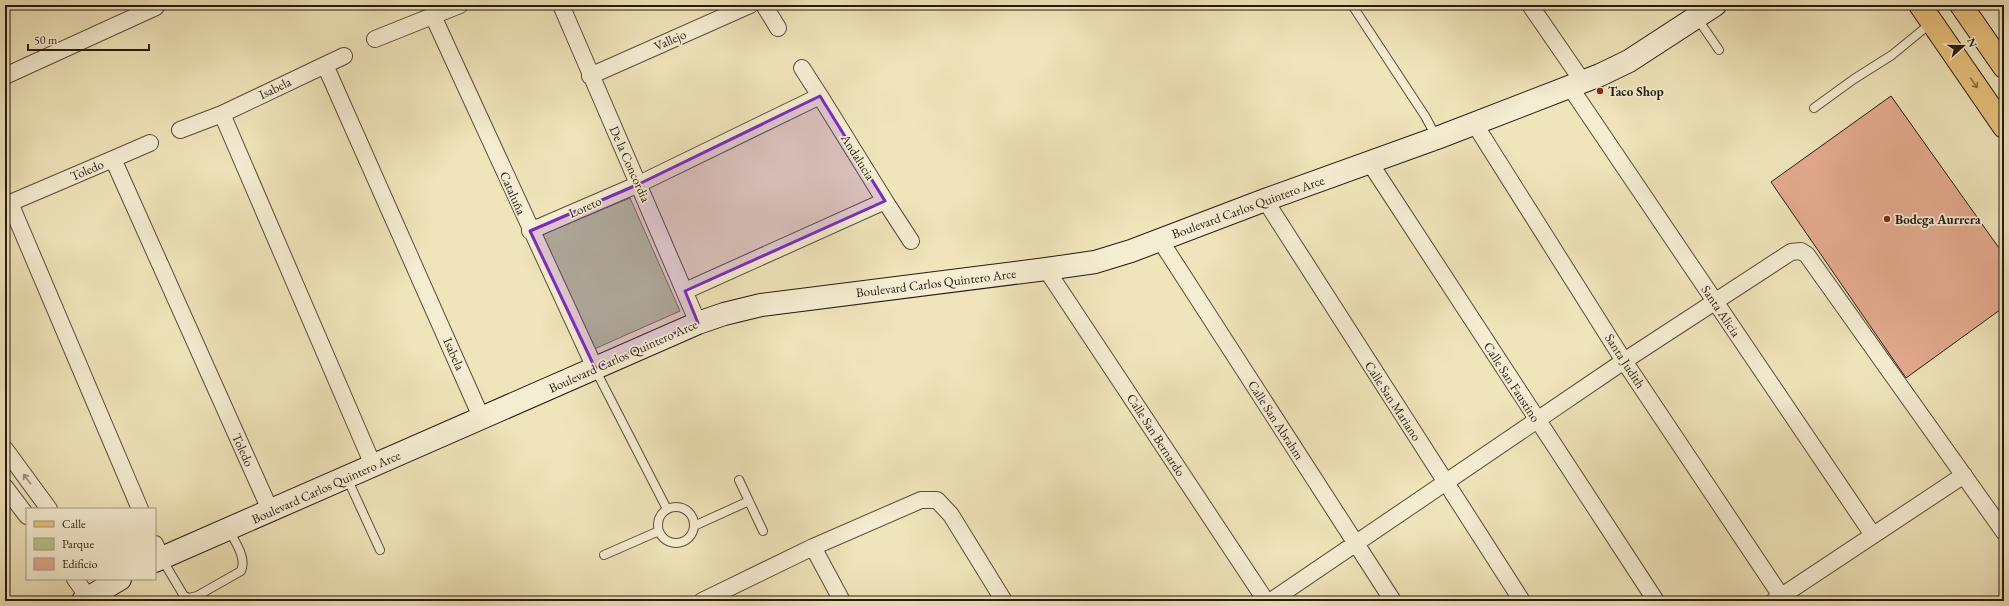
<svg xmlns="http://www.w3.org/2000/svg" width="2009" height="606" viewBox="0 0 2009 606" font-family="'EB Garamond',serif">
	<style>
		.green { fill: #bac48f; stroke: #706f50 }
		.building { fill: #e4aa8f; stroke: #271a10 }
		.lines { fill: none; stroke-linecap: round; stroke-linejoin: round }
		.lane-casing { stroke: #594c3a; stroke-width: 10 }
		.street-casing { stroke: #594c3a; stroke-width: 18 }
		.secondary-casing { stroke: #271a10; stroke-width: 24 }
		.primary-casing { stroke: #271a10; stroke-width: 24 }
		.lane { stroke: #f5edd2; stroke-width: 8 }
		.street { stroke: #f5edd2; stroke-width: 16 }
		.secondary { stroke: #f5edd2; stroke-width: 22 }
		.primary { stroke: #e8c27d; stroke-width: 22 }
		.oneway { stroke: #886e46 }
		.oneway2 { stroke: #988e7b }
		.marked { fill: #7b2cbf; fill-opacity: 0.2; stroke: #7b2cbf; stroke-width: 3; stroke-linejoin: round }
		.poi-dot { fill: #8f2418; stroke: #f5edd2; stroke-width: 1.5 }
		.labels { text-anchor: middle; dominant-baseline: central; stroke-width: 3.5; stroke-linejoin: round; paint-order: stroke }
		.street-label { font-size: 13px; fill: #271a10; stroke: #f5edd2 }
		.poi-label { font-size: 13px; font-weight: bold; fill: #271a10; stroke: #f5edd2; text-anchor: start }
	</style>
	<rect width="100%" height="100%" fill="#efe4ba"/>
	<filter id="stains"><feTurbulence type="fractalNoise" baseFrequency=".005" numOctaves="4"/><feColorMatrix values="0 0 0 0 .2 0 0 0 0 .09 0 0 0 0 .02 0 0 0 .5 -.17"/></filter>
	<radialGradient id="worn" r=".72"><stop offset=".6" stop-color="#630" stop-opacity="0"/><stop offset="1" stop-color="#630" stop-opacity=".3"/></radialGradient>
	<path class="green" d="M 630,198 L 680,311 L 592,350 L 539,236 Z"/>
	<path class="building" d="M 1891,96 L 2004,255 L 2004,307 L 1906,378 L 1771,182 Z"/>
	<g class="lines">
		<g class="lane-casing">
			<path id="lane" d="M 1352,5 L 1425,116 L 1437,138
				M 1697,18 L 1719,50
				M 1814,108 L 1854,79 L 1892,55 L 1931,23
				M 595,369 L 667,509
				M 347,478 L 380,550
				M 739,480 L 763,531
				M658 525a18 18 0 1 1 36 0a18 18 0 1 1-36 0Z
				M 694,526 L 749,501
				M 604,555 L 659,531
				M 162,559 L 184,596 L 189,598 L 197,596 L 241,571 C 247,558 235,542 229,530"/>
		</g>
		<g class="street-casing">
			<path id="street" d="M 561,5 L 698,323
				M 764,5 L 778,28
				M 1530,5 L 1583,82
				M 433,16 L 595,368
				M 375,39 L 460,5
				M 325,65 L 344,56
				M 802,68 L 820,96
				M 5,76 L 156,7 L 155,5
				M 590,76 L 750,5
				M 1570,87 L 1873,535
				M 1474,123 L 1624,361 L 1781,596
				M 180,130 L 222,114
				M 113,159 L 150,143
				M 1370,163 L 1656,601
				M 1265,200 L 1522,601
				M 885,201 L 911,241
				M 530,231 L 639,184 L 820,96 L 885,201 L 685,291
				M 1160,240 L 1393,601
				M 1046,269 L 1266,601
				M 5,449 L 49,509
				M 373,465 L 222,114 L 325,65 L 482,419
				M 5,487 L 27,516
				M 140,509 L 10,203 L 113,159 L 271,512
				M 155,544 L 161,557
				M 813,547 L 842,601
				M 75,579 L 88,597
				M 702,601 L 813,547 L 921,500 L 937,500 L 951,515 L 1004,601
				M 1271,601 L 1624,361 L 1791,252 L 1801,251 L 1807,255 L 2004,532
				M 1774,601 L 1964,475"/>
		</g>
		<g class="secondary-casing">
			<path id="secondary" d="M 155,561 L 698,323 L 724,314 L 761,305 L 1046,269 L 1095,262 L 1131,251 L 1265,200 L 1437,138 L 1600,75 L 1629,61 L 1715,5
				M 83,601 L 120,579"/>
		</g>
		<g class="primary-casing">
			<path id="primary" d="M 1920,5 L 2004,127
				M 1961,5 L 2004,67"/>
		</g>
		<use href="#lane" class="lane"/>
		<use href="#street" class="street"/>
		<use href="#secondary" class="secondary"/>
		<use href="#primary" class="primary"/>
	</g>
	<defs><path id="oneway-shaft" d="M-6 0H5M1.5-3L5.5 0L1.5 3" fill="none" stroke-width="1.6" stroke-linecap="round" stroke-linejoin="round"/></defs>
	<use class="oneway" href="#oneway-shaft" transform="translate(1974 83) rotate(55)"/>
	<use class="oneway2" href="#oneway-shaft" transform="translate(27 479) rotate(-127)"/>
	<path class="marked" d="M 820,96 L 885,201 L 685,291 L 698,323 L 595,368 L 530,231 L 639,184 Z"/>
	<g class="poi-dot">
		<circle cx="1600" cy="91" r="4"/>
		<circle cx="1887" cy="219" r="4"/>
	</g>
	<g class="labels">
		<g class="street-label">
			<text transform="translate(670 40) rotate(-24)">Vallejo</text>
			<text transform="translate(275 88) rotate(-26)">Isabela</text>
			<text transform="translate(858 157) rotate(58)">Andalucia</text>
			<text transform="translate(630 164) rotate(66)">De la Concordia</text>
			<text transform="translate(87 170) rotate(-23)">Toledo</text>
			<text transform="translate(513 193) rotate(66)">Cataluña</text>
			<text transform="translate(585 207) rotate(-24)">Loreto</text>
			<text transform="translate(1248 207) rotate(-20)">Boulevard Carlos Quintero Arce</text>
			<text transform="translate(936 283) rotate(-7)">Boulevard Carlos Quintero Arce</text>
			<text transform="translate(1721 311) rotate(56)">Santa Alicia</text>
			<text transform="translate(454 354) rotate(66)">Isabela</text>
			<text transform="translate(623 356) rotate(-24)">Boulevard Carlos Quintero Arce</text>
			<text transform="translate(1625 361) rotate(57)">Santa Judith</text>
			<text transform="translate(1512 382) rotate(57)">Calle San Faustino</text>
			<text transform="translate(1393 401) rotate(57)">Calle San Mariano</text>
			<text transform="translate(1276 420) rotate(57)">Calle San Abrahm</text>
			<text transform="translate(1156 435) rotate(57)">Calle San Bernardo</text>
			<text transform="translate(243 450) rotate(66)">Toledo</text>
			<text transform="translate(326 487) rotate(-24)">Boulevard Carlos Quintero Arce</text>
		</g>
		<g class="poi-label">
			<text x="1608" y="91">Taco Shop</text>
			<text x="1895" y="219">Bodega Aurrera</text>
		</g>
	</g>
	<rect width="2009" height="606" fill="none" stroke="#efe4ba" stroke-width="20"/>
	<rect x="6" y="6" width="1997" height="594" fill="none" stroke="#271a10" stroke-width="2"/>
	<rect x="10" y="10" width="1989" height="586" fill="none" stroke="#271a10"/>
	<rect x="26" y="508" width="130" height="72" fill="#f5edd2" stroke="#a39984"/>
	<rect x="34" y="521" width="20" height="6" fill="#e8c27d" stroke="#a39984"/>
	<text x="62" y="528" font-size="12" fill="#271a10">Calle</text>
	<rect x="34" y="538" width="20" height="12" fill="#bac48f" stroke="#a39984"/>
	<text x="62" y="548" font-size="12" fill="#271a10">Parque</text>
	<rect x="34" y="558" width="20" height="12" fill="#e4aa8f" stroke="#a39984"/>
	<text x="62" y="568" font-size="12" fill="#271a10">Edificio</text>
	<g transform="translate(1963 46) rotate(69)" stroke="#f5edd2" stroke-width="3" paint-order="stroke">
	<path d="M0-3L7 15L0 10L-7 15Z" fill="#271a10"/>
	<text y="-6" font-size="11" font-weight="bold" text-anchor="middle" fill="#271a10">N</text>
	</g>
	<path d="M28 44v6h121v-6" fill="none" stroke="#271a10" stroke-width="2"/>
	<text x="34" y="44" font-size="12" fill="#271a10" stroke="#f5edd2" stroke-width="3" paint-order="stroke">50 m</text>
	<rect width="100%" height="100%" filter="url(#stains)"/>
	<rect width="100%" height="100%" fill="url(#worn)"/>
</svg>
